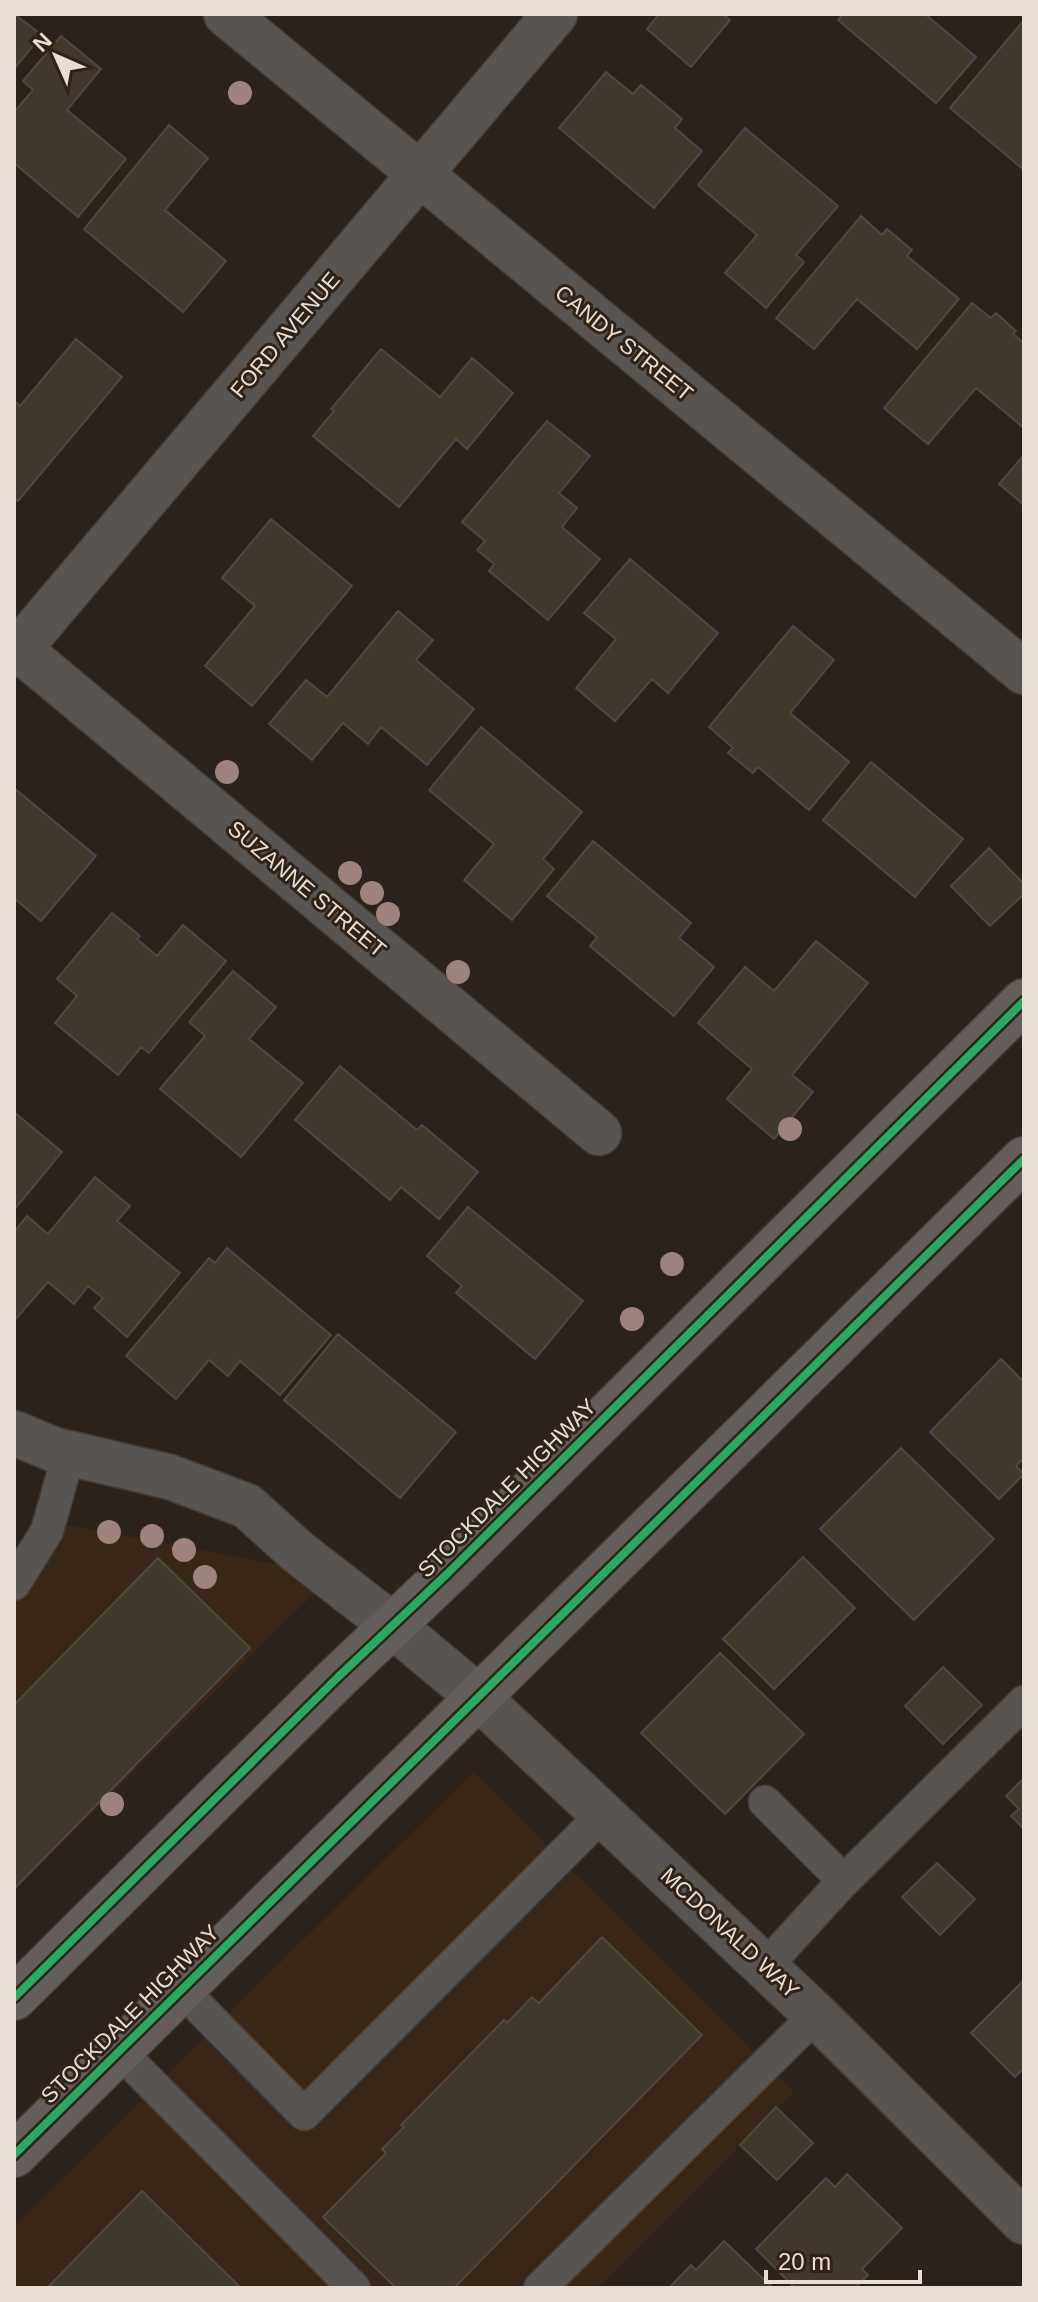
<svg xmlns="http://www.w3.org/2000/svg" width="1038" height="2302" viewBox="0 0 1038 2302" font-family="Helvetica,sans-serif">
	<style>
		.built { fill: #382616 }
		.building { fill: #40382a; stroke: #4e4842; stroke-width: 2 }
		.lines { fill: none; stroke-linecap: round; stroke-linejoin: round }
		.lane-casing { stroke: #433c37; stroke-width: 35 }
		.street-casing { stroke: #433c37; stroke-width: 47 }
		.secondary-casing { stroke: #433c37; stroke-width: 47 }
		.lane { stroke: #585451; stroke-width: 32 }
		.street { stroke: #585451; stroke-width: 44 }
		.secondary { stroke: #635e5c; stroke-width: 44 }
		.cycleway-casing { stroke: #302215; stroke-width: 13 }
		.cycleway { stroke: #26ab63; stroke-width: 8 }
		.tree { fill: #9e827c }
		.labels { text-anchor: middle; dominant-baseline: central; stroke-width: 6; stroke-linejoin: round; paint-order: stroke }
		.street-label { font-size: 22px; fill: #e8ded5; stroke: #302215 }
	</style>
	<rect width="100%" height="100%" fill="#2a221b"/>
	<path class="built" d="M 47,1521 L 333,1575 L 14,1891 L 14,1555 Z
		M 473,1772 L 794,2092 L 598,2288 L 14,2288 L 14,2226 Z"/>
	<path class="building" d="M 14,14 L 42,35 L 14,69 Z
		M 659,14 L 723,14 L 730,20 L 691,67 L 647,29 Z
		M 843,14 L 925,14 L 976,57 L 936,103 L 838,20 Z
		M 1024,20 L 1024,170 L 950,108 Z
		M 61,36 L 101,69 L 67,110 L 126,159 L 78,217 L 14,163 L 14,112 L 33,90 L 23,81 Z
		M 606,72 L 633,94 L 641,85 L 682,119 L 675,128 L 702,151 L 654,208 L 559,128 Z
		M 169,125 L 208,158 L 165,210 L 226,261 L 183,312 L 84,229 Z
		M 745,128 L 838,206 L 796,255 L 804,262 L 766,308 L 725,273 L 757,235 L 698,185 Z
		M 861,216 L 882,235 L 887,229 L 912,250 L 907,256 L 959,299 L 917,349 L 857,299 L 814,349 L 776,318 Z
		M 972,303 L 991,318 L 996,313 L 1016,331 L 1013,334 L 1024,343 L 1024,428 L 976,388 L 928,444 L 884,408 Z
		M 76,339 L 122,377 L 18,501 L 14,497 L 14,401 L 20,406 Z
		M 381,349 L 440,397 L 472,358 L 513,393 L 467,449 L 456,439 L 399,507 L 313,436 L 334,411 L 331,409 Z
		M 547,421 L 590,456 L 559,493 L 577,508 L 562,527 L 600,559 L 548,620 L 489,571 L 494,564 L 477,550 L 485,541 L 462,522 Z
		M 1024,455 L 1024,505 L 999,484 Z
		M 271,519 L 352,586 L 252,706 L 205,666 L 255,606 L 222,578 Z
		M 630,559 L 718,633 L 668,693 L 652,679 L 615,721 L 576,688 L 616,639 L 584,613 Z
		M 398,611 L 433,640 L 416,660 L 474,709 L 427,765 L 381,727 L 368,744 L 343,723 L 312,760 L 269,724 L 306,680 L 327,697 Z
		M 793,626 L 834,660 L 790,713 L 849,762 L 809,810 L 758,767 L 753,773 L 728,753 L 733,748 L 709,727 Z
		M 481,727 L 582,812 L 543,859 L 554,869 L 512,920 L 464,880 L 494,844 L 429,790 Z
		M 871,762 L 963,839 L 915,897 L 823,820 Z
		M 14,788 L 96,856 L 41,921 L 14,898 Z
		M 593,841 L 691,923 L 679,938 L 714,967 L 674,1016 L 590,946 L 597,937 L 547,896 Z
		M 989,848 L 1024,884 L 1024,894 L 990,926 L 951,886 Z
		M 112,913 L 140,936 L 137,939 L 157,956 L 183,925 L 226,961 L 149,1053 L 141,1047 L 118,1075 L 55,1023 L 77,996 L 57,979 Z
		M 816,941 L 868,983 L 792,1075 L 813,1092 L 774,1139 L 727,1099 L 752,1069 L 698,1023 L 745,967 L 774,991 Z
		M 233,971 L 276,1007 L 249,1039 L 303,1083 L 241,1157 L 160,1089 L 205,1036 L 189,1022 Z
		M 340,1066 L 417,1130 L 422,1125 L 478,1172 L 439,1219 L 401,1187 L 390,1200 L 295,1120 Z
		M 14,1112 L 62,1152 L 14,1210 Z
		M 95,1177 L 130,1206 L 117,1221 L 180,1273 L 127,1337 L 94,1308 L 103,1298 L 88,1286 L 74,1304 L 48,1282 L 14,1321 L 14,1232 L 27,1216 L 48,1234 Z
		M 468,1207 L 583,1301 L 535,1359 L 456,1293 L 462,1286 L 427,1256 Z
		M 227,1248 L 331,1335 L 280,1395 L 240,1361 L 228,1376 L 209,1360 L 176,1399 L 126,1356 L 209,1258 L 215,1263 Z
		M 338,1334 L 456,1432 L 400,1498 L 284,1400 Z
		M 1001,1359 L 1024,1382 L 1024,1458 L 1016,1466 L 1024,1474 L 999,1499 L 930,1432 Z
		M 901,1448 L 994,1539 L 914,1620 L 820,1529 Z
		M 803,1557 L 855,1608 L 774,1689 L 723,1639 Z
		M 158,1558 L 250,1648 L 14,1889 L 14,1705 Z
		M 720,1653 L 804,1734 L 725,1814 L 641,1733 Z
		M 943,1667 L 982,1705 L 943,1744 L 905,1706 Z
		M 1024,1778 L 1024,1829 L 1011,1816 L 1019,1809 L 1006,1796 Z
		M 937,1863 L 975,1899 L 940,1935 L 902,1897 Z
		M 602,1937 L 702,2035 L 454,2288 L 396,2288 L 323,2217 L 386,2153 L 382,2149 L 404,2127 L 401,2125 L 504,2020 L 507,2023 L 532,1997 L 539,2003 Z
		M 1024,1980 L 1024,2068 L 1015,2077 L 971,2033 Z
		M 776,2107 L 813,2143 L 777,2180 L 740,2145 Z
		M 847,2174 L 902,2228 L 862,2269 L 868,2275 L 855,2288 L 795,2288 L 756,2249 L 826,2178 L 835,2187 Z
		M 142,2191 L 241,2288 L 47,2288 Z
		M 724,2241 L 773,2288 L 669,2288 L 691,2265 L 696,2270 Z"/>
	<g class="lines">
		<g class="lane-casing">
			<path id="lane" d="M 14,1584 L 47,1531 L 69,1453
				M 765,1802 L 844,1881
				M 765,1967 L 839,1886 L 1024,1702
				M 181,1989 L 304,2114 L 603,1814
				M 119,2051 L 354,2288
				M 540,2288 L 816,2015"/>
		</g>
		<g class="street-casing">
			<path id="street" d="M 226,14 L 1024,672
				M 14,645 L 599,1133
				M 14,655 L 555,14
				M 14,1433 L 55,1450 L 170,1477 L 247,1506 L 298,1552 L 392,1625 L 477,1696 L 816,2015 L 1024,2222"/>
		</g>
		<g class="secondary-casing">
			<path id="secondary" d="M 14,1998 L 337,1678 L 447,1574 L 1024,1001
				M 14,2155 L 1024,1159"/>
		</g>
		<use href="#lane" class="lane"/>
		<use href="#street" class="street"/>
		<use href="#secondary" class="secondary"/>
		<g class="cycleway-casing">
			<path id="cycleway" d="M 14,1998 L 337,1678 L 447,1574 L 1024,1001
				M 14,2155 L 1024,1159"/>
		</g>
		<use href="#cycleway" class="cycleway"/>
	</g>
	<g class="tree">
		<circle cx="240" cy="93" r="12"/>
		<circle cx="227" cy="772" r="12"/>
		<circle cx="350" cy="873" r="12"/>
		<circle cx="372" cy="893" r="12"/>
		<circle cx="388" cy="914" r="12"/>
		<circle cx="458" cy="972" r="12"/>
		<circle cx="790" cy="1129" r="12"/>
		<circle cx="672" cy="1264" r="12"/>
		<circle cx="632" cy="1319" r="12"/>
		<circle cx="109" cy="1532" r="12"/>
		<circle cx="152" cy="1536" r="12"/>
		<circle cx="184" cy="1550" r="12"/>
		<circle cx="205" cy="1577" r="12"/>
		<circle cx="112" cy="1804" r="12"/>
	</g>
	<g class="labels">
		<g class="street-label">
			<text transform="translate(285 335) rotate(-50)">FORD AVENUE</text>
			<text transform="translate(624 343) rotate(39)">CANDY STREET</text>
			<text transform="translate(307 889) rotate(40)">SUZANNE STREET</text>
			<text transform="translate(507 1488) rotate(-45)">STOCKDALE HIGHWAY</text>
			<text transform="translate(730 1933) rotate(43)">MCDONALD WAY</text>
			<text transform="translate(130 2014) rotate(-45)">STOCKDALE HIGHWAY</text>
		</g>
	</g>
	<rect width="1038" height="2302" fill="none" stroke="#e8ded5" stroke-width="32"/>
	<g transform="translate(56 56) rotate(315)" stroke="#302215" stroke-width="6" paint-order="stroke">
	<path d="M0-6L14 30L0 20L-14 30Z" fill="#e8ded5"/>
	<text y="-12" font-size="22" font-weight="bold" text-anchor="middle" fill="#e8ded5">N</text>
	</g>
	<path d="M766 2270v12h154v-12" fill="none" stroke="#e8ded5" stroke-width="4"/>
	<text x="778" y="2270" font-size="24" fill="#e8ded5" stroke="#302215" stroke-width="6" paint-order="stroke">20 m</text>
</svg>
